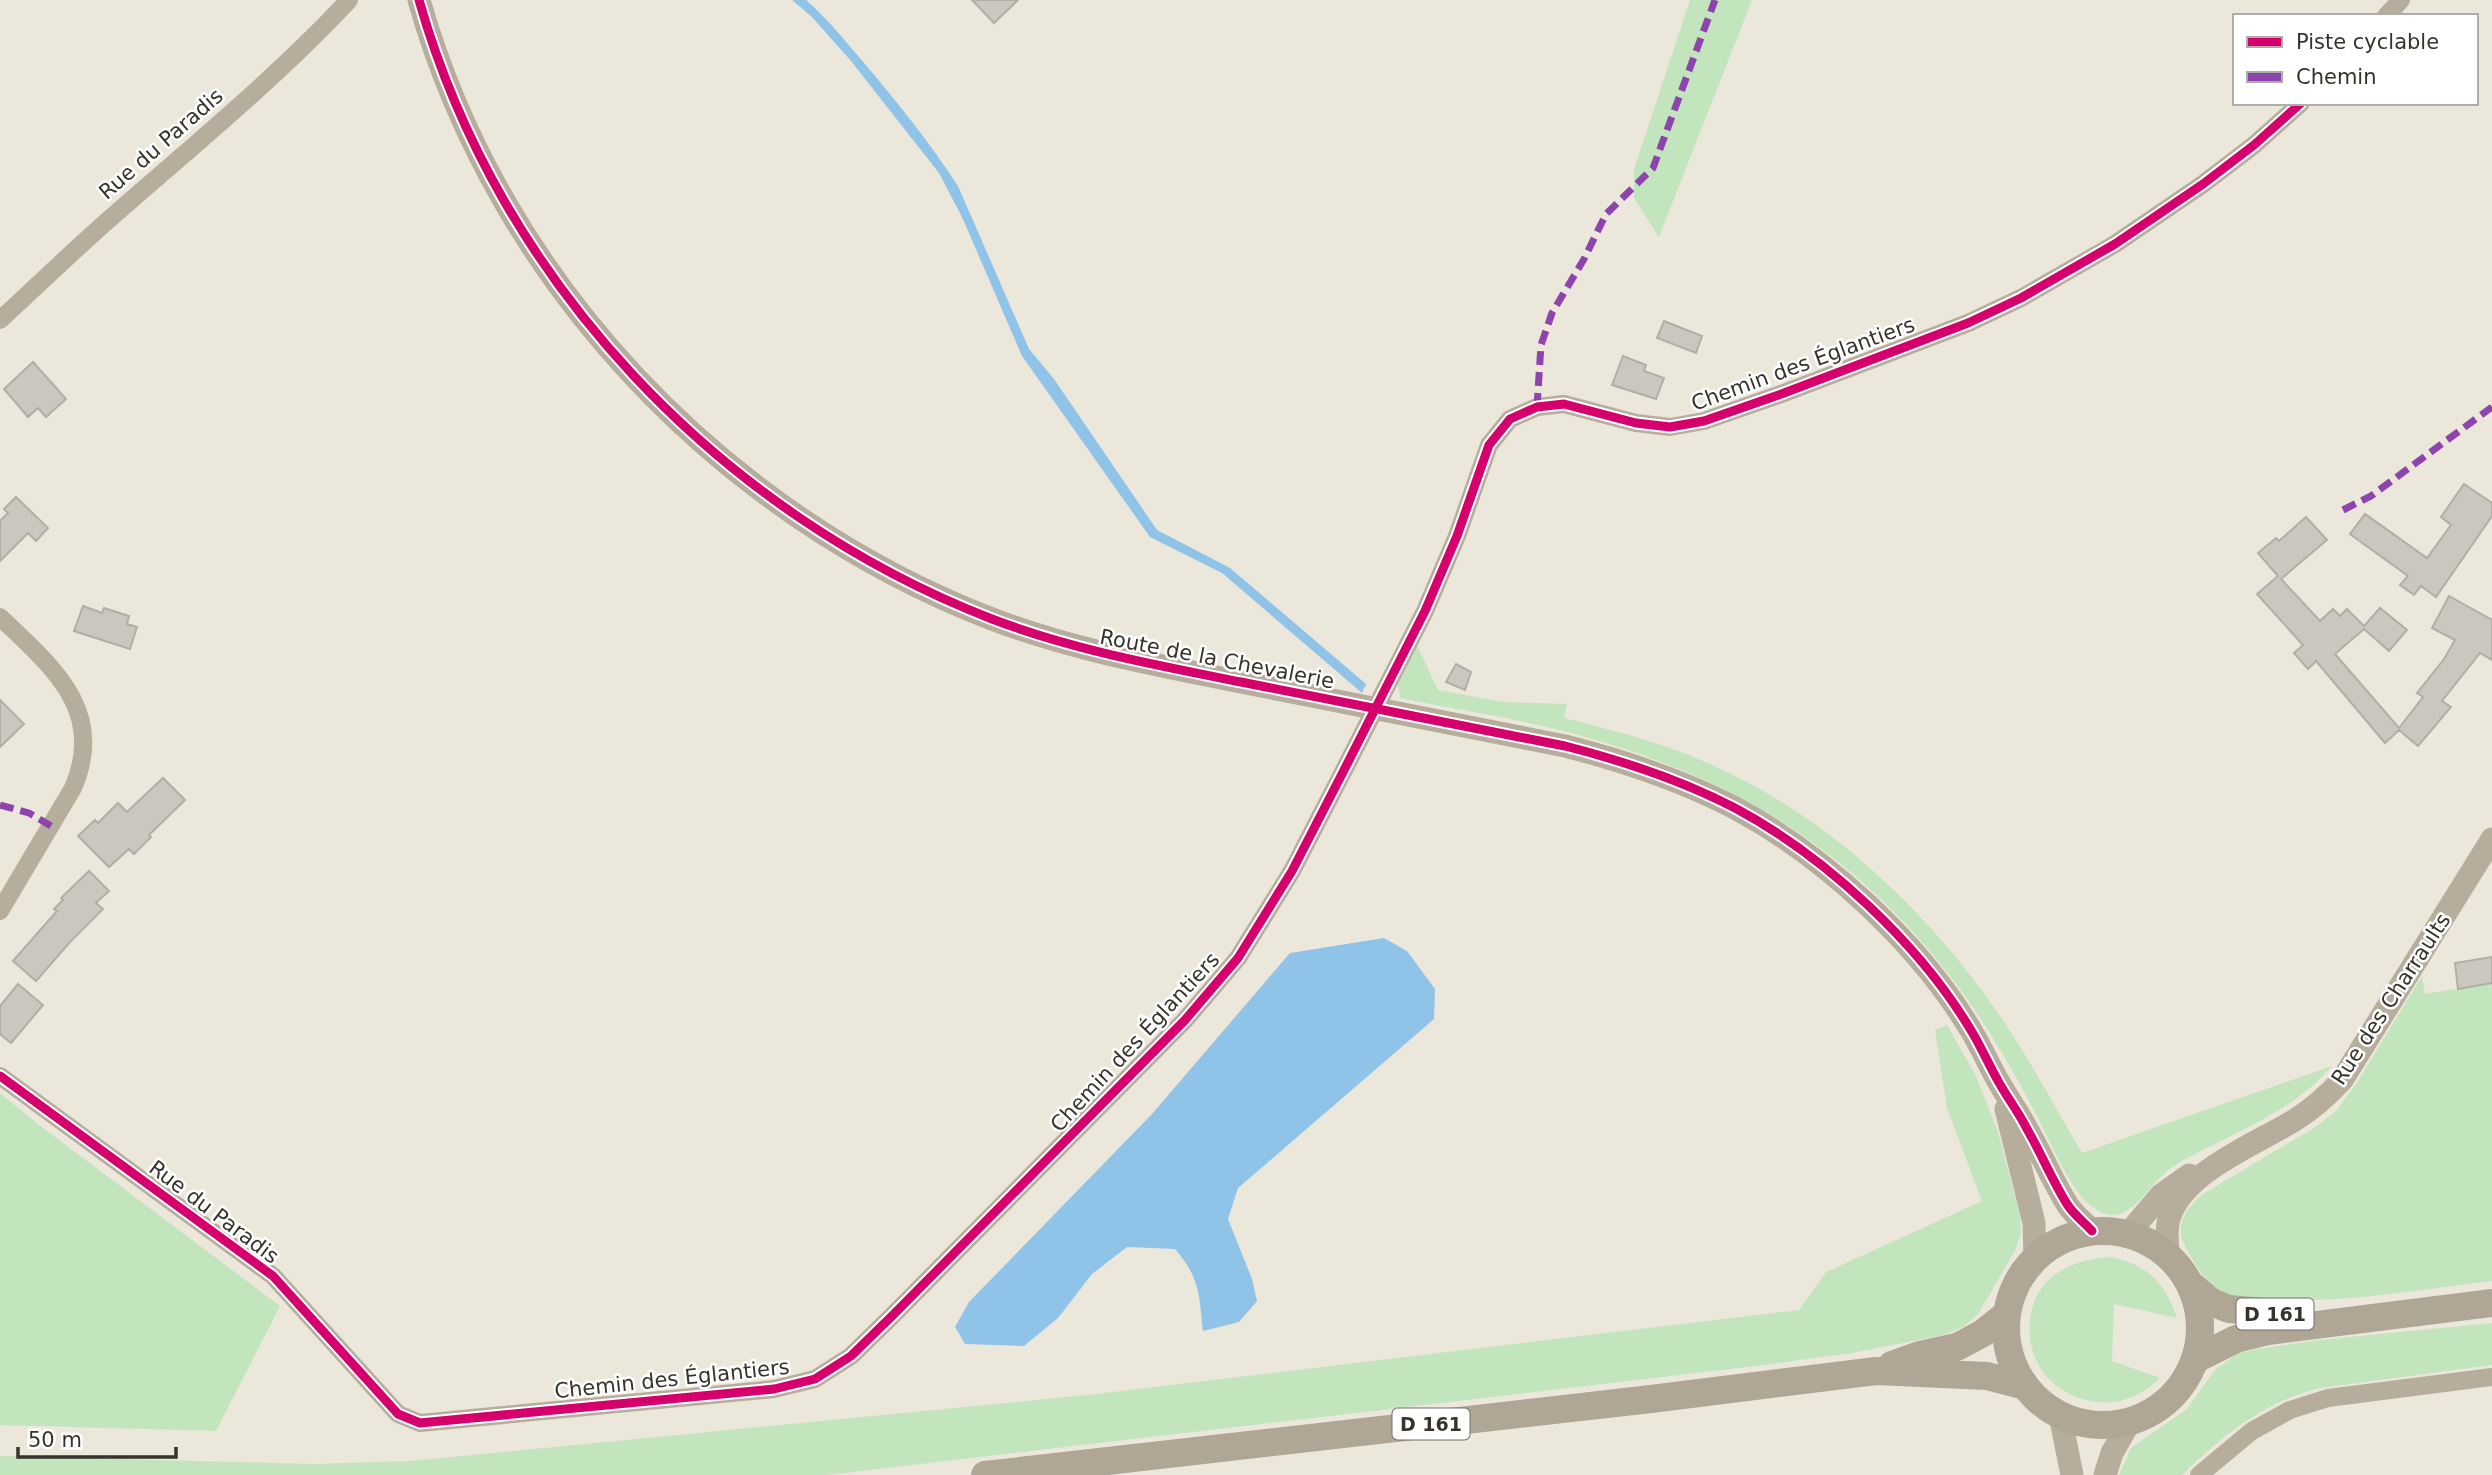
<svg xmlns="http://www.w3.org/2000/svg" width="2492" height="1475" viewBox="0 0 2492 1475" font-family="'DejaVu Sans',sans-serif">
	<style>
		.green { fill: #c3e5be }
		.water { fill: #90c3e8 }
		.building { fill: #cac7be; stroke: #b2aea5; stroke-width: 2 }
		.lines { fill: none; stroke-linecap: round; stroke-linejoin: round }
		.minor { stroke: #b6ad9d; stroke-width: 18 }
		.tertiary { stroke: #b6ad9d; stroke-width: 23 }
		.primary { stroke: #b0a695; stroke-width: 28 }
		.quiet { stroke: #8e44ad; stroke-width: 7; stroke-dasharray: 14 7; stroke-linecap: butt }
		.cycleway-casing { stroke: #fff; stroke-width: 13 }
		.cycleway { stroke: #d6006c; stroke-width: 9 }
		.labels { text-anchor: middle; dominant-baseline: central; stroke-width: 5; stroke-linejoin: round; paint-order: stroke }
		.shield { fill: #fff; stroke: #72706b; stroke-width: 2 }
		.shield-label { font-size: 19px; font-weight: bold; fill: #36332b }
		.street-label { font-size: 21px; fill: #36332b; stroke: #fff }
	</style>
	<rect width="100%" height="100%" fill="#ece7db"/>
	<path class="green" d="M 1690,0 L 1752,0 L 1659,237 L 1634,198 L 1634,169 Z
		M 1417,645 L 1438,690 L 1503,702 L 1567,704 L 1564,718 C 1607,729 1650,739 1691,756 C 1824,809 1935,915 2012,1034 C 2037,1073 2059,1114 2082,1153 L 2332,1066 C 2299,1104 2257,1123 2213,1145 C 2199,1152 2184,1159 2171,1168 C 2153,1180 2134,1217 2111,1215 C 2101,1214 2092,1207 2085,1201 C 2065,1179 2044,1128 2029,1101 C 2002,1050 1971,1000 1934,956 C 1836,838 1717,772 1571,733 C 1515,718 1457,710 1400,698 L 1398,684 Z
		M 2422,976 L 2425,994 L 2492,983 L 2492,1281 C 2415,1290 2337,1305 2259,1299 C 2249,1298 2236,1299 2227,1295 C 2207,1285 2196,1267 2186,1248 C 2173,1226 2185,1209 2203,1194 L 2317,1126 L 2336,1111 L 2358,1081 Z
		M 1947,1025 L 1975,1074 L 1997,1129 L 2020,1215 L 2021,1232 L 2016,1249 L 1978,1314 L 1963,1327 L 1944,1335 L 1852,1353 L 1764,1365 L 827,1475 L 0,1475 L 0,1456 L 314,1464 L 411,1461 L 1087,1395 L 1799,1310 L 1826,1272 L 1982,1201 L 1947,1108 L 1935,1030 Z
		M 0,1093 L 39,1125 L 280,1306 L 216,1431 L 0,1425 Z
		M 2112,1257 C 2149,1266 2165,1283 2177,1318 L 2114,1304 L 2112,1361 L 2160,1378 C 2144,1394 2121,1405 2097,1402 C 2081,1400 2065,1394 2053,1383 C 2021,1355 2021,1298 2056,1274 C 2073,1262 2092,1258 2112,1257 Z
		M 2492,1323 L 2492,1365 L 2321,1388 C 2265,1401 2223,1435 2182,1475 L 2119,1475 L 2131,1448 L 2187,1409 L 2214,1371 L 2237,1354 L 2257,1349 L 2319,1340 Z"/>
	<path class="water" d="M 792,0 L 806,0 C 828,19 846,42 865,64 C 898,103 930,143 958,186 L 1029,349 L 1054,379 L 1157,530 L 1230,568 L 1366,684 L 1362,693 L 1222,573 L 1150,537 L 1022,356 L 962,217 L 939,173 L 851,61 L 812,17 Z
		M 1384,938 L 1407,951 L 1435,989 L 1434,1019 L 1238,1188 L 1228,1219 L 1252,1279 L 1257,1301 L 1239,1322 L 1203,1331 C 1199,1294 1200,1278 1175,1249 L 1127,1247 L 1092,1274 L 1058,1318 L 1024,1346 L 965,1344 L 955,1327 L 969,1302 L 1152,1114 L 1290,953 Z"/>
	<path class="building" d="M 972,0 L 1018,0 L 994,23 Z
		M 1664,321 L 1702,336 L 1696,353 L 1657,338 Z
		M 1623,356 L 1646,365 L 1644,371 L 1664,378 L 1656,399 L 1612,385 Z
		M 33,362 L 66,399 L 46,417 L 38,408 L 28,417 L 4,389 Z
		M 2464,484 L 2492,503 L 2492,516 L 2436,597 L 2421,586 L 2414,595 L 2400,585 L 2408,576 L 2350,534 L 2365,514 L 2427,558 L 2451,525 L 2441,517 Z
		M 16,497 L 48,528 L 36,541 L 28,533 L 0,561 L 0,521 L 8,513 L 4,509 Z
		M 2306,517 L 2327,540 L 2281,579 L 2320,621 L 2333,609 L 2340,616 L 2347,609 L 2364,626 L 2380,608 L 2407,630 L 2389,651 L 2364,629 L 2335,654 L 2399,728 L 2423,697 L 2417,693 L 2444,659 L 2455,640 L 2432,628 L 2449,596 L 2492,620 L 2492,660 L 2480,653 L 2442,701 L 2451,707 L 2418,746 L 2399,730 L 2385,743 L 2316,661 L 2308,669 L 2294,653 L 2303,645 L 2257,594 L 2278,576 L 2258,553 L 2276,538 L 2279,541 Z
		M 83,606 L 102,613 L 104,608 L 129,616 L 127,624 L 137,627 L 130,649 L 74,631 Z
		M 1456,664 L 1471,672 L 1465,690 L 1446,682 Z
		M 0,700 L 24,724 L 0,747 Z
		M 163,778 L 185,800 L 149,835 L 151,837 L 134,854 L 129,849 L 109,867 L 78,836 L 95,820 L 98,823 L 118,803 L 127,812 Z
		M 89,871 L 109,891 L 96,903 L 103,909 L 70,942 L 36,981 L 13,961 L 57,911 L 54,909 L 63,900 L 61,898 Z
		M 2492,957 L 2492,983 L 2458,989 L 2455,963 Z
		M 18,984 L 43,1005 L 11,1043 L 0,1034 L 0,1006 Z"/>
	<g class="lines">
		<path class="minor" d="M 2386,16 L 2401,0
			M 0,320 C 38,285 75,249 114,215 C 194,145 276,78 349,0
			M 0,617 C 51,666 107,710 73,788 L 0,911
			M 0,1076 L 273,1276 L 398,1414 L 420,1423 L 774,1389 L 815,1379 L 851,1356 L 892,1316 L 1185,1020 L 1238,958 L 1292,871 L 1342,774 L 1425,611 L 1457,536 L 1489,445 L 1510,419 L 1537,407 L 1564,404 L 1636,423 L 1670,427 L 1704,421 L 1784,393 L 1968,323 L 2021,298 L 2115,244 L 2203,184 L 2254,145 L 2301,103
			M 2199,1475 L 2252,1431 L 2290,1410 L 2328,1398 L 2492,1377"/>
		<path class="tertiary" d="M 419,0 C 499,282 721,514 992,619 C 1073,650 1157,665 1241,682 C 1349,703 1457,725 1565,746 C 1624,761 1681,780 1735,808 C 1825,856 1920,944 1972,1032 C 1981,1047 1988,1063 1997,1079 C 2006,1096 2018,1111 2027,1129 C 2041,1153 2052,1180 2067,1204 C 2073,1214 2084,1222 2092,1231
			M 2006,1109 L 2034,1223 L 2035,1259
			M 2128,1234 L 2161,1195 L 2189,1175
			M 2168,1255 C 2168,1245 2166,1233 2168,1223 C 2178,1172 2260,1143 2298,1118 C 2315,1107 2329,1094 2342,1080 L 2492,839
			M 2060,1415 L 2072,1475
			M 2105,1475 L 2112,1453 L 2129,1423"/>
		<path class="primary" d="M2006 1328a97 97 0 1 1 194 0a97 97 0 1 1-194 0Z
			M 2191,1285 L 2211,1302 L 2229,1309 L 2297,1315
			M 2196,1359 L 2236,1339 L 2268,1331 L 2492,1303
			M 1892,1365 L 1920,1355 L 1957,1347 L 1983,1333 L 2007,1314
			M 985,1475 L 1651,1399 L 1876,1371 L 1987,1376 L 2025,1386"/>
		<path class="quiet" d="M 1537,407 L 1541,345 L 1552,313 L 1584,259 L 1606,214 L 1653,168 L 1715,0
			M 2343,510 L 2371,496 L 2492,407
			M 0,805 L 29,813 L 51,826"/>
		<g class="cycleway-casing">
			<path id="cycleway" d="M 419,0 C 499,282 721,514 992,619 C 1073,650 1157,665 1241,682 C 1349,703 1457,725 1565,746 C 1624,761 1681,780 1735,808 C 1825,856 1920,944 1972,1032 C 1981,1047 1988,1063 1997,1079 C 2006,1096 2018,1111 2027,1129 C 2041,1153 2052,1180 2067,1204 C 2073,1214 2084,1222 2092,1231
				M 0,1076 L 273,1276 L 398,1414 L 420,1423 L 774,1389 L 815,1379 L 851,1356 L 892,1316 L 1185,1020 L 1238,958 L 1292,871 L 1342,774 L 1425,611 L 1457,536 L 1489,445 L 1510,419 L 1537,407 L 1564,404 L 1636,423 L 1670,427 L 1704,421 L 1784,393 L 1968,323 L 2021,298 L 2115,244 L 2203,184 L 2254,145 L 2301,103"/>
		</g>
		<use href="#cycleway" class="cycleway"/>
	</g>
	<g class="labels">
		<g class="shield">
			<rect x="2236.5" y="1298.5" width="77" height="31" rx="5"/>
			<rect x="1392.5" y="1408.5" width="77" height="31" rx="5"/>
		</g>
		<g class="shield-label">
			<text x="2275" y="1314">D 161</text>
			<text x="1431" y="1424">D 161</text>
		</g>
		<g class="street-label">
			<text transform="translate(161 144) rotate(-41)">Rue du Paradis</text>
			<text transform="translate(1803 364) rotate(-20)">Chemin des Églantiers</text>
			<text transform="translate(1217 659) rotate(11)">Route de la Chevalerie</text>
			<text transform="translate(2391 999) rotate(-57)">Rue des Charraults</text>
			<text transform="translate(1135 1042) rotate(-47)">Chemin des Églantiers</text>
			<text transform="translate(214 1212) rotate(37)">Rue du Paradis</text>
			<text transform="translate(672 1379) rotate(-6)">Chemin des Églantiers</text>
		</g>
	</g>
	<rect x="2233" y="14" width="245" height="91" fill="#ffffff" stroke="#afadaa" stroke-width="2"/>
	<rect x="2247" y="37" width="35" height="10" fill="#d6006c" stroke="#afadaa" stroke-width="2"/>
	<text x="2296" y="49" font-size="21" fill="#36332b">Piste cyclable</text>
	<rect x="2247" y="72" width="35" height="10" fill="#8e44ad" stroke="#afadaa" stroke-width="2"/>
	<text x="2296" y="84" font-size="21" fill="#36332b">Chemin</text>
	<path d="M18 1447v10h158v-10" fill="none" stroke="#36332b" stroke-width="3.5"/>
	<text x="28" y="1447" font-size="21" fill="#36332b" stroke="#ffffff" stroke-width="5" paint-order="stroke">50 m</text>
</svg>
